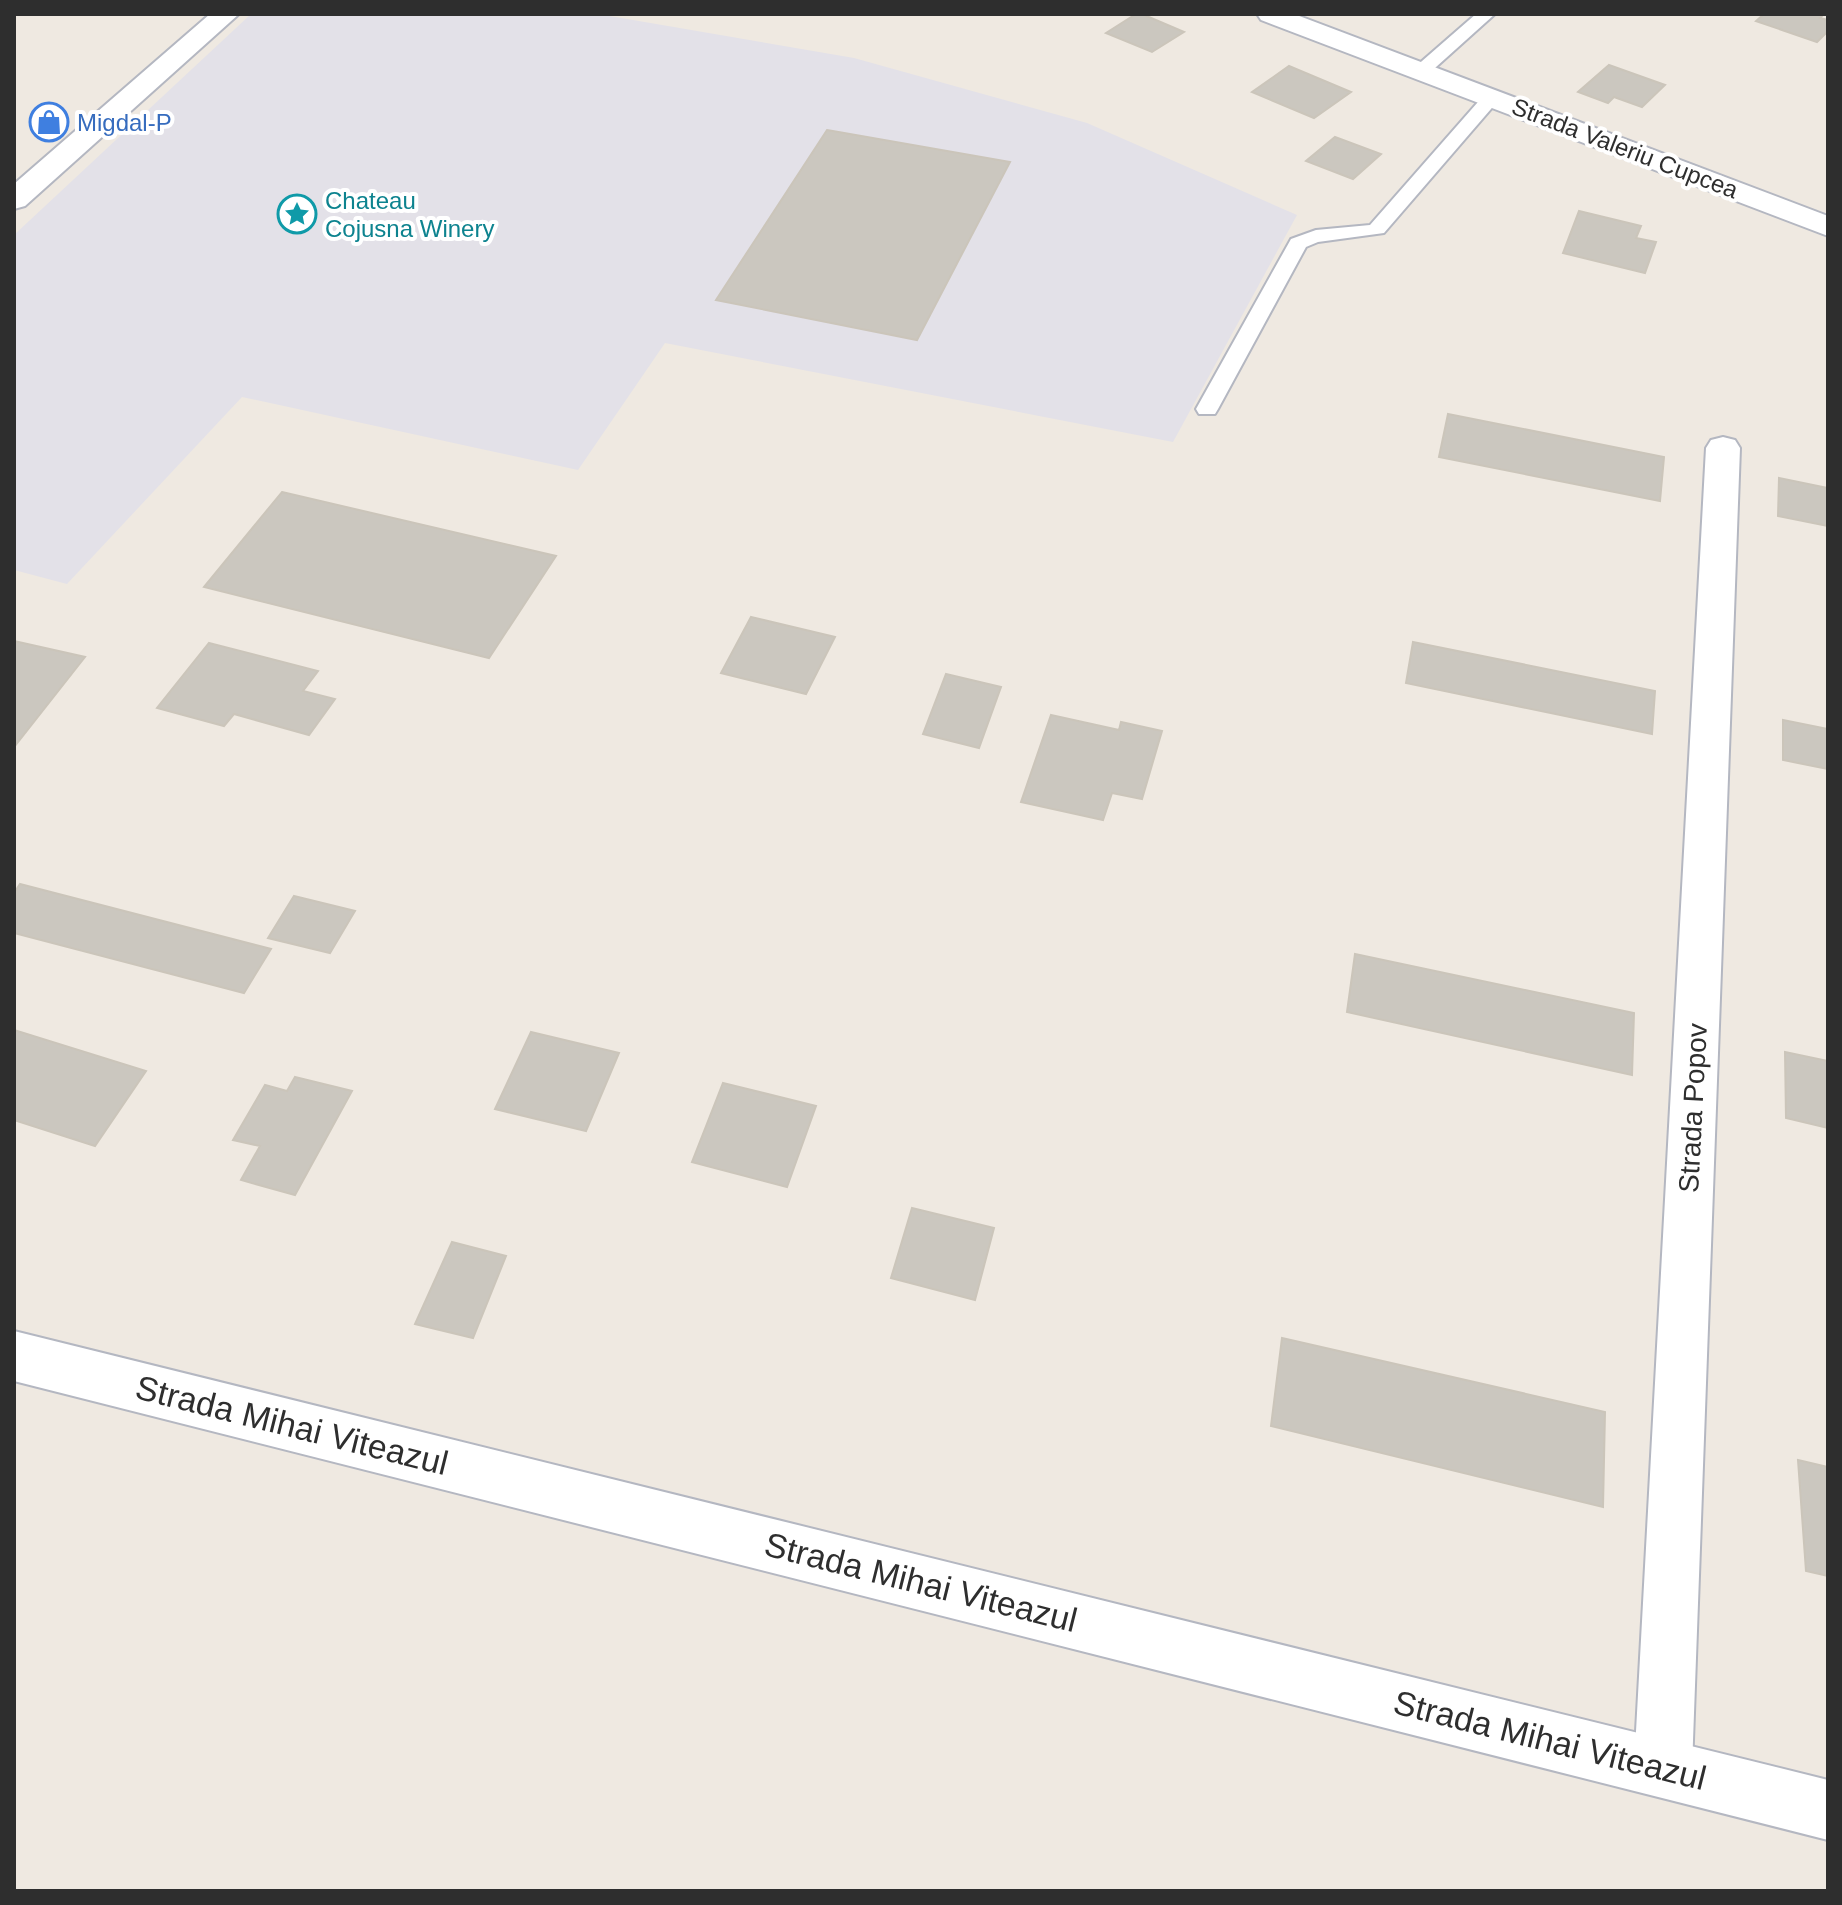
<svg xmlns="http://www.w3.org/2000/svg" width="1842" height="1905" viewBox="0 0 1842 1905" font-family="Arial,sans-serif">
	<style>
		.industrial { fill: #e3e1e8 }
		.building { fill: #cbc7bf; stroke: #cbc5ba; stroke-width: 2 }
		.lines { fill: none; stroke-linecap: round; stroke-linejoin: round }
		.service-casing { stroke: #b4b7c1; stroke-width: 4 }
		.minor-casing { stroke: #b4b7c1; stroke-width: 4 }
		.tertiary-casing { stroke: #b4b7c1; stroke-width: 4 }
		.service { fill: #fff; fill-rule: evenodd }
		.minor { fill: #fff; fill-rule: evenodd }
		.tertiary { fill: #fff; fill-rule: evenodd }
		.labels { text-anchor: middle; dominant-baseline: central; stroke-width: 8; stroke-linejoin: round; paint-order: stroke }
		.far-shop-label { font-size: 24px; fill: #366cbe; stroke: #fff; text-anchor: start }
		.far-street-label { font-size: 24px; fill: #2e2e2e; stroke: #fff }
		.far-culture-label { font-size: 24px; fill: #0d838f; stroke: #fff; text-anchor: start }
		.street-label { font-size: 28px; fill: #2e2e2e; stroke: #fff }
		.near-street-label { font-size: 34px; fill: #2e2e2e; stroke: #fff }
	</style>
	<rect width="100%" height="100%" fill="#efe9e1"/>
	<path class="industrial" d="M 251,14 L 598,14 L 854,58 L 1087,123 L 1297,215 L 1173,442 L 665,343 L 578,470 L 242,397 L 67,584 L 14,570 L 14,235 Z"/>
	<path class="building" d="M 1136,14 L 1142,14 L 1184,32 L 1152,52 L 1106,33 Z
		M 1764,14 L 1824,14 L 1820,18 L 1828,20 L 1828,31 L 1817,42 L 1756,21 Z
		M 1609,65 L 1665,85 L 1642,107 L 1614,97 L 1608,103 L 1578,92 Z
		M 1289,66 L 1351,92 L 1314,118 L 1252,92 Z
		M 827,130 L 1010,162 L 917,340 L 716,300 Z
		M 1335,137 L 1381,154 L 1353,179 L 1306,161 Z
		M 1579,211 L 1641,226 L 1636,238 L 1656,242 L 1645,273 L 1563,253 Z
		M 1448,414 L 1664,457 L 1660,501 L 1439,457 Z
		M 1779,478 L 1828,488 L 1828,526 L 1778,516 Z
		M 282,492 L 556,556 L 489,658 L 204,587 Z
		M 751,617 L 835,637 L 806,694 L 721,673 Z
		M 14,641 L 85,657 L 14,747 Z
		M 1413,642 L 1655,691 L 1652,734 L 1406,683 Z
		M 209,643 L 318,671 L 303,691 L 335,699 L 309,735 L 234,714 L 224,726 L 157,708 Z
		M 946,674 L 1001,687 L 979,748 L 923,734 Z
		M 1051,715 L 1119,730 L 1121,722 L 1162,731 L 1142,799 L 1112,793 L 1103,820 L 1021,802 Z
		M 1783,720 L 1828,729 L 1828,769 L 1783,760 Z
		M 20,884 L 271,949 L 244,993 L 14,933 L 14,893 Z
		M 294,896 L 355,911 L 330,953 L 268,938 Z
		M 1355,954 L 1634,1013 L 1632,1075 L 1347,1012 Z
		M 14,1030 L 146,1071 L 95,1146 L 14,1120 Z
		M 531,1032 L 619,1053 L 586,1131 L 495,1109 Z
		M 1785,1052 L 1828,1061 L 1828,1128 L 1786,1118 Z
		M 295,1077 L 352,1091 L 295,1195 L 241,1180 L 260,1146 L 233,1140 L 265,1085 L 287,1091 Z
		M 723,1083 L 816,1106 L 787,1187 L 692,1162 Z
		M 912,1208 L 994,1228 L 975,1300 L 891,1278 Z
		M 452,1242 L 506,1256 L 473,1338 L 415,1324 Z
		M 1282,1338 L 1605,1412 L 1603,1507 L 1271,1426 Z
		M 1798,1460 L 1828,1467 L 1828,1576 L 1806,1571 Z"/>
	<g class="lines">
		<g class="service-casing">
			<path id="service" d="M 1476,14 L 1495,14 L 1426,76 L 1414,76 L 1411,72 L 1414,68 Z
				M 1491,93 L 1500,98 L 1497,102 L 1384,233 L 1318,242 L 1306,247 L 1218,409 L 1215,414 L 1199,414 L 1196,409 L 1291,239 L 1316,230 L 1370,225 L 1485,94 Z"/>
		</g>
		<g class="minor-casing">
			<path id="minor" d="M 210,14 L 239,14 L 25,206 L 14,209 L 14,184 Z
				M 1257,14 L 1294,14 L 1828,216 L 1828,236 L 1261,20 Z
				M 1723,437 L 1735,440 L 1740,448 L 1692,1768 L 1684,1789 L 1663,1797 L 1642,1789 L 1634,1768 L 1706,448 L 1711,440 Z"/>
		</g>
		<g class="tertiary-casing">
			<path id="tertiary" d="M 14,1331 L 1828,1780 L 1828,1840 L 14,1381 Z"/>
		</g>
		<use href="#service" class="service"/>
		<use href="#minor" class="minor"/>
		<use href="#tertiary" class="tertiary"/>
	</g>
	<defs>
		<g id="shop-ring" transform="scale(2)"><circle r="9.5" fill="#fff" stroke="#3f7fe0" stroke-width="1.5"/><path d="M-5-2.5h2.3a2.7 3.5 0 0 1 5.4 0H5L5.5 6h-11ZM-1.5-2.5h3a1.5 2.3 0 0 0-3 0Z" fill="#3f7fe0"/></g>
		<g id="sight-ring" transform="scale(2)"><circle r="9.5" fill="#fff" stroke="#0f9aa8" stroke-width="1.5"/><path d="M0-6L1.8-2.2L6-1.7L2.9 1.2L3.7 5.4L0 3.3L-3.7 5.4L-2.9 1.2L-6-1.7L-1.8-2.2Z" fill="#0f9aa8"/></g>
	</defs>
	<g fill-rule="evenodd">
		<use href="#shop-ring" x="49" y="122"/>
		<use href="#sight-ring" x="297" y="214"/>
	</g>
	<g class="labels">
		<g class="far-shop-label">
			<text x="77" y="122">Migdal-P</text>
		</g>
		<g class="far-street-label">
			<text transform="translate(1625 148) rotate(21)">Strada Valeriu Cupcea</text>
		</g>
		<g class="far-culture-label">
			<text x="325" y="200">Chateau<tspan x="325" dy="28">Cojusna Winery</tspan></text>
		</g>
		<g class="street-label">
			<text transform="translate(1693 1108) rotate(-87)">Strada Popov</text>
		</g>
		<g class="near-street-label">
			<text transform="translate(292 1425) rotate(14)">Strada Mihai Viteazul</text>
			<text transform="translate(921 1582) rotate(14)">Strada Mihai Viteazul</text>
			<text transform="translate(1550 1740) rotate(14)">Strada Mihai Viteazul</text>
		</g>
	</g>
	<rect width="1842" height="1905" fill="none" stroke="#2e2e2e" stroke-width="32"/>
</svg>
